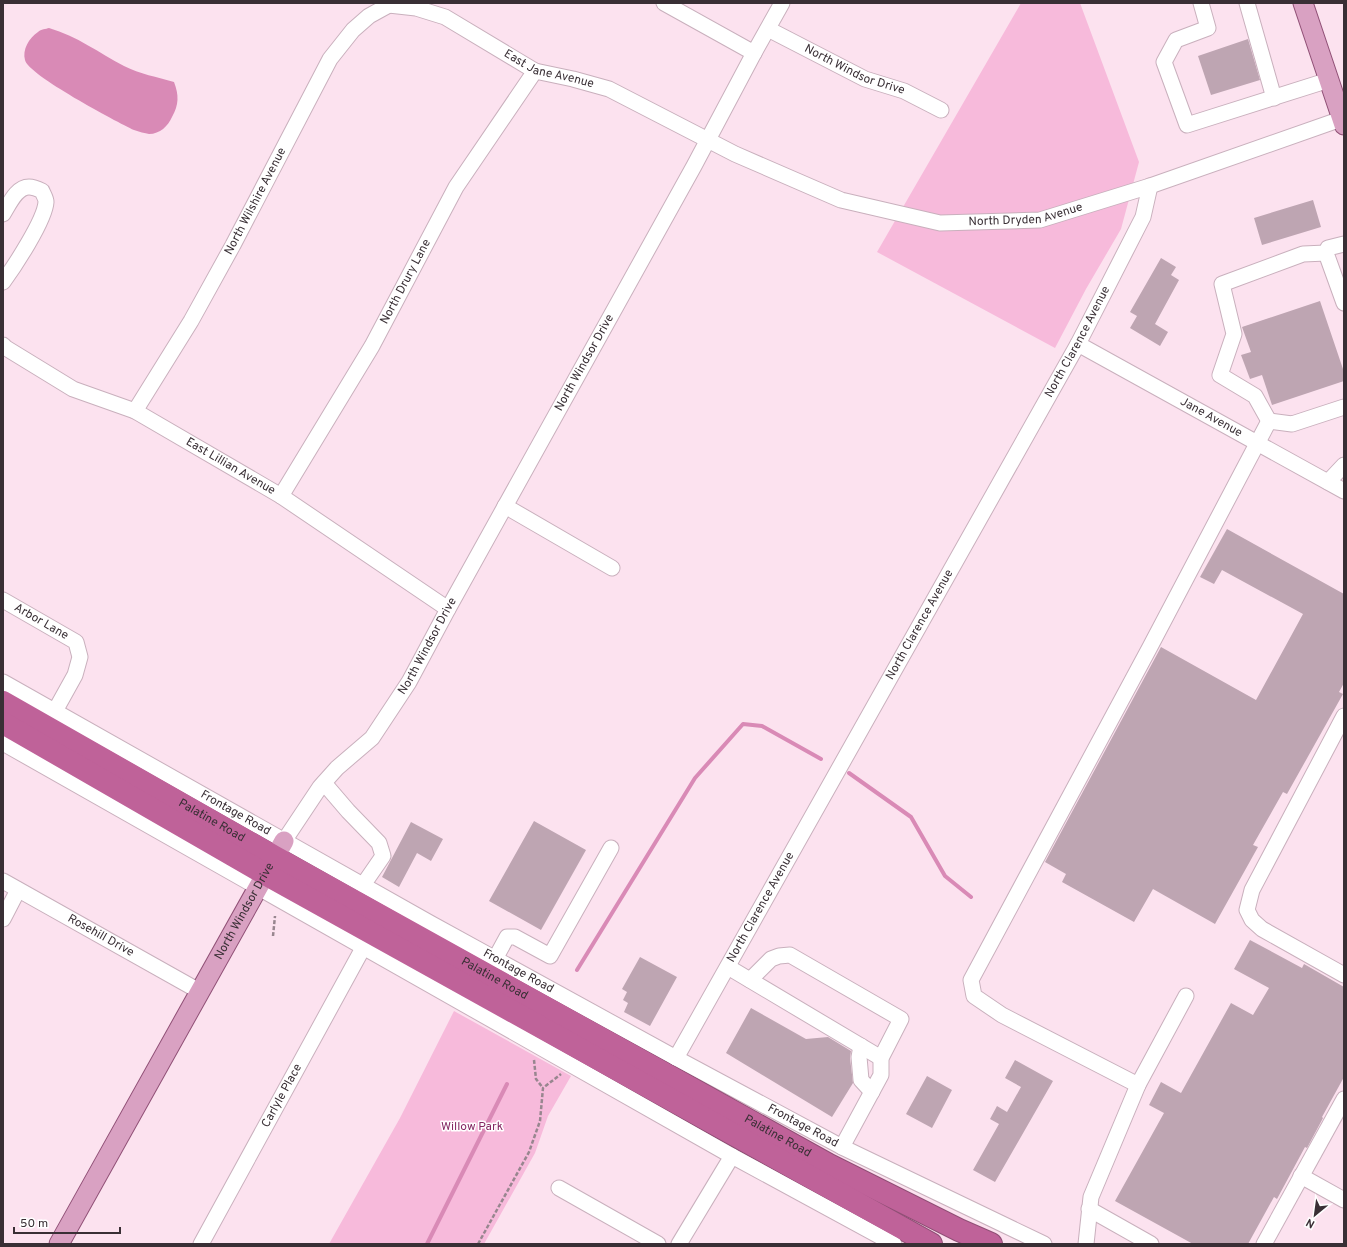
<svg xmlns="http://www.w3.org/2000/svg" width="1347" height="1247" viewBox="0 0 1347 1247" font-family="Overpass,sans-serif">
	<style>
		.green { fill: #f7badb }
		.water { fill: #d98ab6 }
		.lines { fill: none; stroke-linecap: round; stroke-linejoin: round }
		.stream { stroke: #d98ab6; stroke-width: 4 }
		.building { fill: #bea5b2 }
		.minor-casing { stroke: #c9b0bd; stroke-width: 17 }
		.major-casing { stroke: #905076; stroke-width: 21 }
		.highway-casing { stroke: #905076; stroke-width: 24 }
		.path { stroke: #98868f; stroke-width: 2.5; stroke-dasharray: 4 2; stroke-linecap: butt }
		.minor { stroke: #fff; stroke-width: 15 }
		.major { stroke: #d9a1c2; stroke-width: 19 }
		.highway { stroke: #bf6299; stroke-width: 22 }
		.labels { text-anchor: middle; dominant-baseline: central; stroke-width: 3; stroke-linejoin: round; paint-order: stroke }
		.street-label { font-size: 12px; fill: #392f35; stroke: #fff }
		.park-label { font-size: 12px; fill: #832762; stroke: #fff }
	</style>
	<rect width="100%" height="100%" fill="#fce2ef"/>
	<path class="green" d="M 1021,3 L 1080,3 L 1139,162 L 1121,229 L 1086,289 L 1055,348 L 877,252 Z
		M 454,1011 L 571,1076 L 548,1116 L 535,1153 L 484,1244 L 329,1244 L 400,1118 Z"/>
	<path class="water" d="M 49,28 C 77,36 99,53 124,66 C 140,74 157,77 174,82 C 179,95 179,105 172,117 C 168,126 160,134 149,134 C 145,133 139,132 134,130 C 117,122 28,75 25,60 C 22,50 29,38 38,32 C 41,29 46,29 49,28 Z"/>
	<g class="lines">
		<path class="stream" d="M 849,773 L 911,817 L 945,876 L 971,897
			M 577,970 L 695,778 L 743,724 L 762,726 L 821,759
			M 427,1244 L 507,1084"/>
	</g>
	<path class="building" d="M 1248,39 L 1260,80 L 1211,95 L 1198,56 Z
		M 1313,200 L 1321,227 L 1262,245 L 1254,218 Z
		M 1161,258 L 1176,267 L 1171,275 L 1179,280 L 1155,324 L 1168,332 L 1160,346 L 1130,328 L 1137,316 L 1130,312 Z
		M 1320,301 L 1344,372 L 1344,381 L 1272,405 L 1262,375 L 1250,379 L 1241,355 L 1251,352 L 1242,327 Z
		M 1227,529 L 1344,594 L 1344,683 L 1339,692 L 1343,694 L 1287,794 L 1283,792 L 1253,845 L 1258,847 L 1215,924 L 1153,889 L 1134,922 L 1062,882 L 1066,874 L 1045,862 L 1161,647 L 1256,700 L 1303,614 L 1222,570 L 1214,584 L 1200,577 Z
		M 534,821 L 586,850 L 541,930 L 489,901 Z
		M 411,822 L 443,839 L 431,861 L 417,853 L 399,887 L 382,877 Z
		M 1250,940 L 1302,968 L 1304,964 L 1344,987 L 1344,1077 L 1322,1117 L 1323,1118 L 1307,1148 L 1305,1147 L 1277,1199 L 1274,1197 L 1248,1244 L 1193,1244 L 1115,1201 L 1164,1113 L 1149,1105 L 1161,1082 L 1181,1093 L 1231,1003 L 1253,1015 L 1269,988 L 1234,969 Z
		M 640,957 L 677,977 L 650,1026 L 624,1012 L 628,1003 L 623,1000 L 627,992 L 622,989 Z
		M 751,1008 L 806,1039 L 828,1037 L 851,1051 L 850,1058 L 853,1083 L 832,1117 L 726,1053 Z
		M 1015,1060 L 1053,1081 L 995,1182 L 973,1170 L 999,1124 L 990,1119 L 997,1106 L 1007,1112 L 1021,1087 L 1005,1078 Z
		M 927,1076 L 952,1090 L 932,1128 L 906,1114 Z"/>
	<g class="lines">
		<g class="minor-casing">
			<g id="minor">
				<path d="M 664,3 L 754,53"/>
				<path d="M 1201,3 L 1208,28 L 1176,40 L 1164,62 L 1187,125 L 1329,80"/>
				<path d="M 1247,3 L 1274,98"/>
				<path id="s1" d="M 389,5 L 416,8 L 445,17 L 535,71 L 573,79 L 609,89 L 735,154 L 841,200 L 940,223 L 1040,220 L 1150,186 L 1344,118"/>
				<path id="s2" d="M 768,29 L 865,79 L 904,91 L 941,110"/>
				<path d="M 3,214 C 9,205 16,187 29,187 C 33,187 38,189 42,191 C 43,194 46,198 46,202 C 45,220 14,267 3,282"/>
				<path d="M 1344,244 L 1328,248 L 1326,253 L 1344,303"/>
				<path id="s3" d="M 1078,344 L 1344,491"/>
				<path id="s4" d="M 3,345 L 6,348 L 73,389 L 135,411 L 281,496 L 448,609"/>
				<path id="s5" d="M 135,411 L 191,321 L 233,245 L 330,59 L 353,30 L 369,16 L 389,5"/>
				<path d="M 1269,421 L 1255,396 L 1220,375 L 1234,334 L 1222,284 L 1303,254 L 1326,253"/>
				<path d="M 1328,482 L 1344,465"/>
				<path id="s6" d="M 281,496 L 372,346 L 456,187 L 535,71"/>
				<path d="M 505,506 L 612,568"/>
				<path id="s7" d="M 3,600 L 76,642 L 80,657 L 75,675 L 55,711"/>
				<path id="s8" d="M 3,682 L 430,923 L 676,1058 L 842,1147 L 1044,1244"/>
				<path d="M 1344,716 L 1252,890 L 1247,910 L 1252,920 L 1262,929 L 1344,975"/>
				<path d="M 3,743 L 732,1156 L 894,1244"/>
				<path d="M 324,783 L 348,811 L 379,843 L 383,856 L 363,885"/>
				<path id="s9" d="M 284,841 L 320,787 L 337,768 L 372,738 L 409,682 L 448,609 L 694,166 L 754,53 L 782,3"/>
				<path id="s10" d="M 3,881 L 199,991"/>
				<path d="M 3,919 L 18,890"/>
				<path d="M 495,959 L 507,937 L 515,937 L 550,956 L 611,848"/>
				<path d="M 728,967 L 881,1058"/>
				<path d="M 750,980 L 771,959 L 779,956 L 790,955 L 901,1019 L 881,1058 L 881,1075 L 842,1147"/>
				<path d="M 861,1046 L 859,1057 L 861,1080 L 872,1092"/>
				<path id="s11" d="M 676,1058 L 1078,344 L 1143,217 L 1150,186"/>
				<path d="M 1138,1085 L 1002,1015 L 974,996 L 971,980 L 1150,647 L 1269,421 L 1292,424 L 1344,407"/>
				<path d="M 1301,1176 L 1344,1200"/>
				<path d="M 559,1188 L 658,1244"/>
				<path d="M 1089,1209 L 1151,1244"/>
				<path id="s12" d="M 201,1244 L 363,948"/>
				<path d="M 679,1244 L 732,1156"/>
				<path d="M 1086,1244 L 1091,1197 L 1138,1085 L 1186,996"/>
				<path d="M 1264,1244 L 1344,1099"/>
			</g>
		</g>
		<g class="major-casing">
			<g id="major">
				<path d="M 1303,3 L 1344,125"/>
				<path id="s13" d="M 59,1244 L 284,841"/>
			</g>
		</g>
		<g class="highway-casing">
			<g id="highway">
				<path id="s14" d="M 3,702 L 275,857 L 829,1165 L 959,1230 L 991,1244"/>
				<path d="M 3,723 L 265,874 L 931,1244"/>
			</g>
		</g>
		<path class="path" d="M 273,936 L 275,916
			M 534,1060 L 536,1079 L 543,1088
			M 478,1244 L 529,1152 L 540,1121 L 543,1088 L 561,1074"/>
		<use href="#minor" class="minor"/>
		<use href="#major" class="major"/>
		<use href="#highway" class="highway"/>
	</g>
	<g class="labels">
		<g class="street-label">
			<text stroke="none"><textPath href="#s1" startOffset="175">East Jane Avenue</textPath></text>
			<text stroke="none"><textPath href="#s2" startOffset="96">North Windsor Drive</textPath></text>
			<text stroke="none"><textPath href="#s5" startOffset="242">North Wilshire Avenue</textPath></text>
			<text stroke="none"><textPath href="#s1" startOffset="684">North Dryden Avenue</textPath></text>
			<text stroke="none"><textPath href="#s6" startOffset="248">North Drury Lane</textPath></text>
			<text stroke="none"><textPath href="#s11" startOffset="821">North Clarence Avenue</textPath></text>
			<text stroke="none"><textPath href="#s9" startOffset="568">North Windsor Drive</textPath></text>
			<text stroke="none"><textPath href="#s3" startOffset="152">Jane Avenue</textPath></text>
			<text stroke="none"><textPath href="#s4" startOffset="259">East Lillian Avenue</textPath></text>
			<text stroke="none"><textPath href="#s7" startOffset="44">Arbor Lane</textPath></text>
			<text stroke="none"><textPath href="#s11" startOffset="497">North Clarence Avenue</textPath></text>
			<text stroke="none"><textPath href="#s9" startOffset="244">North Windsor Drive</textPath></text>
			<text stroke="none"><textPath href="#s8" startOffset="267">Frontage Road</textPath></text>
			<text stroke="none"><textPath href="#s14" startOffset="240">Palatine Road</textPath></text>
			<text stroke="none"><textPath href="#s11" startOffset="173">North Clarence Avenue</textPath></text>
			<text stroke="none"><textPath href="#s13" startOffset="381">North Windsor Drive</textPath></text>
			<text stroke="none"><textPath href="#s10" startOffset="112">Rosehill Drive</textPath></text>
			<text stroke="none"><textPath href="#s8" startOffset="591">Frontage Road</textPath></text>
			<text stroke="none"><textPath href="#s14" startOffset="564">Palatine Road</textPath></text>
			<text stroke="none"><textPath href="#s12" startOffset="169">Carlyle Place</textPath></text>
			<text stroke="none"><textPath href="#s8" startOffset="915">Frontage Road</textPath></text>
			<text stroke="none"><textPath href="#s14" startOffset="888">Palatine Road</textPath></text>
		</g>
		<g class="park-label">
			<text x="472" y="1127">Willow Park</text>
		</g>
	</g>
	<rect width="1347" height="1247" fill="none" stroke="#392f35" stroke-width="8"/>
	<g transform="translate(1315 1215) rotate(209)" stroke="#ffffff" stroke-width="3" paint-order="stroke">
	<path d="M0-3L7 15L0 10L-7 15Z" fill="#392f35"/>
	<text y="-6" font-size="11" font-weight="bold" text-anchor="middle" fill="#392f35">N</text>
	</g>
	<path d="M14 1227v6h106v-6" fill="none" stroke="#392f35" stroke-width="2"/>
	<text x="20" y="1227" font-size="12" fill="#392f35" stroke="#ffffff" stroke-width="3" paint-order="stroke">50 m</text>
</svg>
